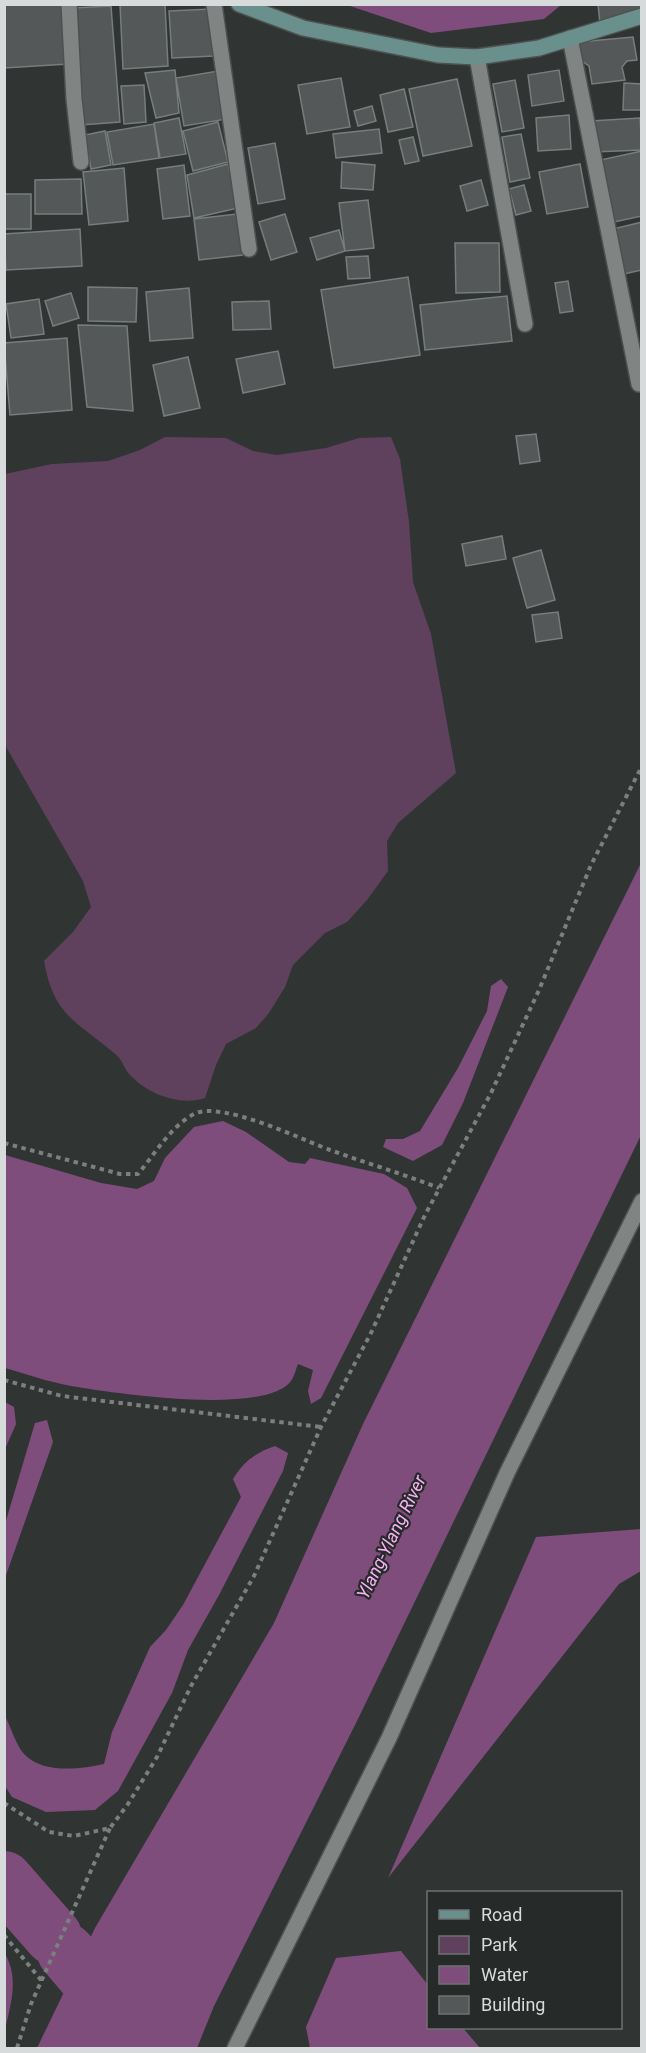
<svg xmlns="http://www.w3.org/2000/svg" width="646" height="2053" viewBox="0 0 646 2053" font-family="Roboto,sans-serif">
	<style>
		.green { fill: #5f415d }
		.water { fill: #7e4d7c }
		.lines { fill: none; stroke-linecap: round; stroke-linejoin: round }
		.river { stroke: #7e4d7c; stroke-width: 58 }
		.building { fill: #545858; stroke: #777c7c; stroke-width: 1.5 }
		.lane-casing { stroke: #4e5151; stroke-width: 18 }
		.street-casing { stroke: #4e5151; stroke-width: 18 }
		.secondary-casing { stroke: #4e5151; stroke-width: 18 }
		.path { stroke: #7b7f7e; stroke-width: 4; stroke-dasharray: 4.5 4.5; stroke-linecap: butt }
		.lane { stroke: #808584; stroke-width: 15 }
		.street { stroke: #808584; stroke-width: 15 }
		.secondary { stroke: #6a908e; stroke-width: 15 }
		.labels { text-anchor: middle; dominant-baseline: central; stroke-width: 4.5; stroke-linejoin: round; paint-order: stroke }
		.water-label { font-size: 18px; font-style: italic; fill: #fab0f6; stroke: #262b2a }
	</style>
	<rect width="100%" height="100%" fill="#303534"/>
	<path class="green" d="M 165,437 L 226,438 L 253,451 L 277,455 L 326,448 L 359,438 L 391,437 L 400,459 L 409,522 L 413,582 L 431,634 L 456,773 L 398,823 L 387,841 L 388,871 L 367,900 L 347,922 L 325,933 L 293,965 L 285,987 L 269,1013 L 256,1028 L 226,1044 L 216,1065 L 205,1098 C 180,1106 149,1095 130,1075 C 124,1069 122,1058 114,1053 C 75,1020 54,1016 44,961 L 73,932 L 91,907 L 83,881 L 5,745 L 5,474 L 52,464 L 108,461 L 140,450 Z"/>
	<path class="water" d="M 347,5 L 561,5 L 544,19 L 431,33 Z
		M 641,863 L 641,1135 L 356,1723 L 214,2006 L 197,2048 L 37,2048 L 95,1928 L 274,1623 L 363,1424 Z
		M 501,979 L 508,987 L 463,1103 L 442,1145 L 413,1161 L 383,1147 L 386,1139 L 403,1139 L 420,1131 L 458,1068 L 487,1011 L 491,986 Z
		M 223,1121 L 246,1132 L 289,1162 L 305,1164 L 310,1158 L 384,1174 L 407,1188 L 417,1208 L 321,1398 L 311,1404 L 308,1391 L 313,1370 L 298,1364 C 296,1369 294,1377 291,1381 C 265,1416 112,1393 71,1386 C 49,1382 26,1374 5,1368 L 5,1155 L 101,1183 L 137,1189 L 154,1181 L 165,1158 L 194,1127 Z
		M 5,1402 L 14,1407 L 16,1424 L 5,1449 Z
		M 47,1420 L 53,1442 L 5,1578 L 5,1524 L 35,1423 Z
		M 275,1446 L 288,1453 L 283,1471 L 219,1595 L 188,1650 L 172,1693 L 118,1791 L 95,1810 L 46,1812 L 12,1797 L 5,1786 L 5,1716 C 11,1727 16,1746 25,1755 C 44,1774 81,1769 104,1764 L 112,1732 L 150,1647 L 166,1630 L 183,1605 L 241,1497 L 233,1479 C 244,1461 255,1453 275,1446 Z
		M 641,1529 L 641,1571 L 619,1584 L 388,1878 L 536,1537 Z
		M 401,1951 L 428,1985 L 428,2028 L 463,2028 L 480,2048 L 310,2048 L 306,2027 L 336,1958 Z
		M 5,1954 C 19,1977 11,2004 5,2029 Z"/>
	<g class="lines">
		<path class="river" d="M 4,1880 L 53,1936
			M 66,1952 L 129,2026"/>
	</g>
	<path class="building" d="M 4,4 L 64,4 L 68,64 L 4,68 Z
		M 120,4 L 165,4 L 168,66 L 123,69 Z
		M 598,4 L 640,4 L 642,12 L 600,24 Z
		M 111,6 L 120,122 L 81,125 L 72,8 Z
		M 212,9 L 214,56 L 172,58 L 169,11 Z
		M 633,37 L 637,60 L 627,61 L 622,67 L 625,80 L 592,84 L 589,66 L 579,59 L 579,42 Z
		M 175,70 L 179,113 L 156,118 L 145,73 Z
		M 559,70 L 564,101 L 532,106 L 528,75 Z
		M 218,71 L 227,119 L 184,126 L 176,78 Z
		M 341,78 L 350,127 L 307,134 L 298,85 Z
		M 457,79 L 472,146 L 423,156 L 409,89 Z
		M 515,80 L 524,128 L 502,132 L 493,84 Z
		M 624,83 L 642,84 L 642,110 L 623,110 Z
		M 144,85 L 146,122 L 124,124 L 121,86 Z
		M 404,89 L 413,127 L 388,132 L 380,95 Z
		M 372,106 L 376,121 L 358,126 L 354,111 Z
		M 569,115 L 571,149 L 538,151 L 536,118 Z
		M 179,118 L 186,154 L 160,158 L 154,123 Z
		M 640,118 L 642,150 L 593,152 L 591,121 Z
		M 218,122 L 228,162 L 193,171 L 183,131 Z
		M 154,124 L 159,158 L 113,165 L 107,132 Z
		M 379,129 L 382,153 L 336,158 L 333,134 Z
		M 105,131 L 111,165 L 91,169 L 85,135 Z
		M 521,134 L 530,178 L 510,182 L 502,137 Z
		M 413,137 L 419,161 L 405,164 L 399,140 Z
		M 275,143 L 285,199 L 258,204 L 248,148 Z
		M 642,151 L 642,216 L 609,223 L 596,161 Z
		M 342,162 L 375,165 L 373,190 L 341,188 Z
		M 228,164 L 238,208 L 194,218 L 187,175 Z
		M 580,164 L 588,207 L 547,214 L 539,172 Z
		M 184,165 L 190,216 L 163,219 L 157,169 Z
		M 124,168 L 128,221 L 89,225 L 83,172 Z
		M 81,179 L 82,214 L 35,214 L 35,180 Z
		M 481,180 L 488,205 L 467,211 L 460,186 Z
		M 524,185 L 531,211 L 516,215 L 509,189 Z
		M 4,194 L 31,194 L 31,229 L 4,229 Z
		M 368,200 L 374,248 L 345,251 L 339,203 Z
		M 237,214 L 243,255 L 199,260 L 194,219 Z
		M 285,214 L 297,252 L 271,260 L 259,222 Z
		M 642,222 L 642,270 L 619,275 L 609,230 Z
		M 80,229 L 82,266 L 6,270 L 4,234 Z
		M 339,230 L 345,251 L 317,260 L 310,238 Z
		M 455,243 L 499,243 L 500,292 L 456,293 Z
		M 368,256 L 370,278 L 348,279 L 346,257 Z
		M 408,277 L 420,355 L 334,368 L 321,290 Z
		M 568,281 L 573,311 L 560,313 L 555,283 Z
		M 88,287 L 137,288 L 136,322 L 88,321 Z
		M 189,288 L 193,338 L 150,341 L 146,292 Z
		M 71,293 L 79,318 L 53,326 L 45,301 Z
		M 507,296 L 512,341 L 425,350 L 420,305 Z
		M 39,299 L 44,334 L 11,338 L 6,304 Z
		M 269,301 L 271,329 L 233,330 L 232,302 Z
		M 78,325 L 127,326 L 133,411 L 87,407 Z
		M 67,338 L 72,410 L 10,415 L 4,343 Z
		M 278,351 L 285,384 L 243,393 L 236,359 Z
		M 188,357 L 200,408 L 164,416 L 153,365 Z
		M 536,434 L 540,461 L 520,464 L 516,436 Z
		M 502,536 L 506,559 L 466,566 L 462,544 Z
		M 541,550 L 555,600 L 527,608 L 513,558 Z
		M 558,612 L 562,638 L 536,642 L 532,615 Z"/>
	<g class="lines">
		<g class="lane-casing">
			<path id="lane" d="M 235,2048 L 389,1738 L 507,1473 L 642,1201"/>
		</g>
		<g class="street-casing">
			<path id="street" d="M 69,4 L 74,99 L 81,162
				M 214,4 L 249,249
				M 570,38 L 639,384
				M 477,57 L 525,324"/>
		</g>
		<g class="secondary-casing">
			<path id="secondary" d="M 239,4 L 303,28 L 438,55 L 477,57 L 539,48 L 642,16"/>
		</g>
		<path class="path" d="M 4,1143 L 120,1174 L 138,1174 C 155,1154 170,1127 194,1114 C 221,1100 303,1140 330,1150 C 366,1163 403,1174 439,1188
			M 4,1380 L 62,1396 L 321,1427
			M 4,1803 L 49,1832 L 74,1836 L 110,1828 L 128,1804 L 157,1757 L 191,1686 L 254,1576 L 321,1427 L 371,1333 L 425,1215 L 491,1093 L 539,990 L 591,865 L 642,766
			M 4,1935 L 41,1980
			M 17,2048 L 31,2004 L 110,1828"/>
		<use href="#lane" class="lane"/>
		<use href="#street" class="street"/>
		<use href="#secondary" class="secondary"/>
	</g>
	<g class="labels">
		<g class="water-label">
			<text transform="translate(391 1537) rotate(-64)">Ylang-Ylang River</text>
		</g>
	</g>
	<rect width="646" height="2053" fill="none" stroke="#d8dbdb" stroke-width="12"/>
	<rect x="427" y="1891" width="195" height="138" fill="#262b2a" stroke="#6d7171" stroke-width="1.5"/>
	<rect x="439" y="1910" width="30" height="9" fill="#6a908e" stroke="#6d7171" stroke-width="1.5"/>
	<text x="481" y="1921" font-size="18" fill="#d8dbdb">Road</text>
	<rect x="439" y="1936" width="30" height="18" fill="#5f415d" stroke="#6d7171" stroke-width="1.5"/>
	<text x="481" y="1951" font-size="18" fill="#d8dbdb">Park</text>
	<rect x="439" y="1966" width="30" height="18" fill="#7e4d7c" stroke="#6d7171" stroke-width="1.5"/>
	<text x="481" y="1981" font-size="18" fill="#d8dbdb">Water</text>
	<rect x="439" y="1996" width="30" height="18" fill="#545858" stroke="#6d7171" stroke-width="1.5"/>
	<text x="481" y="2011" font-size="18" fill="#d8dbdb">Building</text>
</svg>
